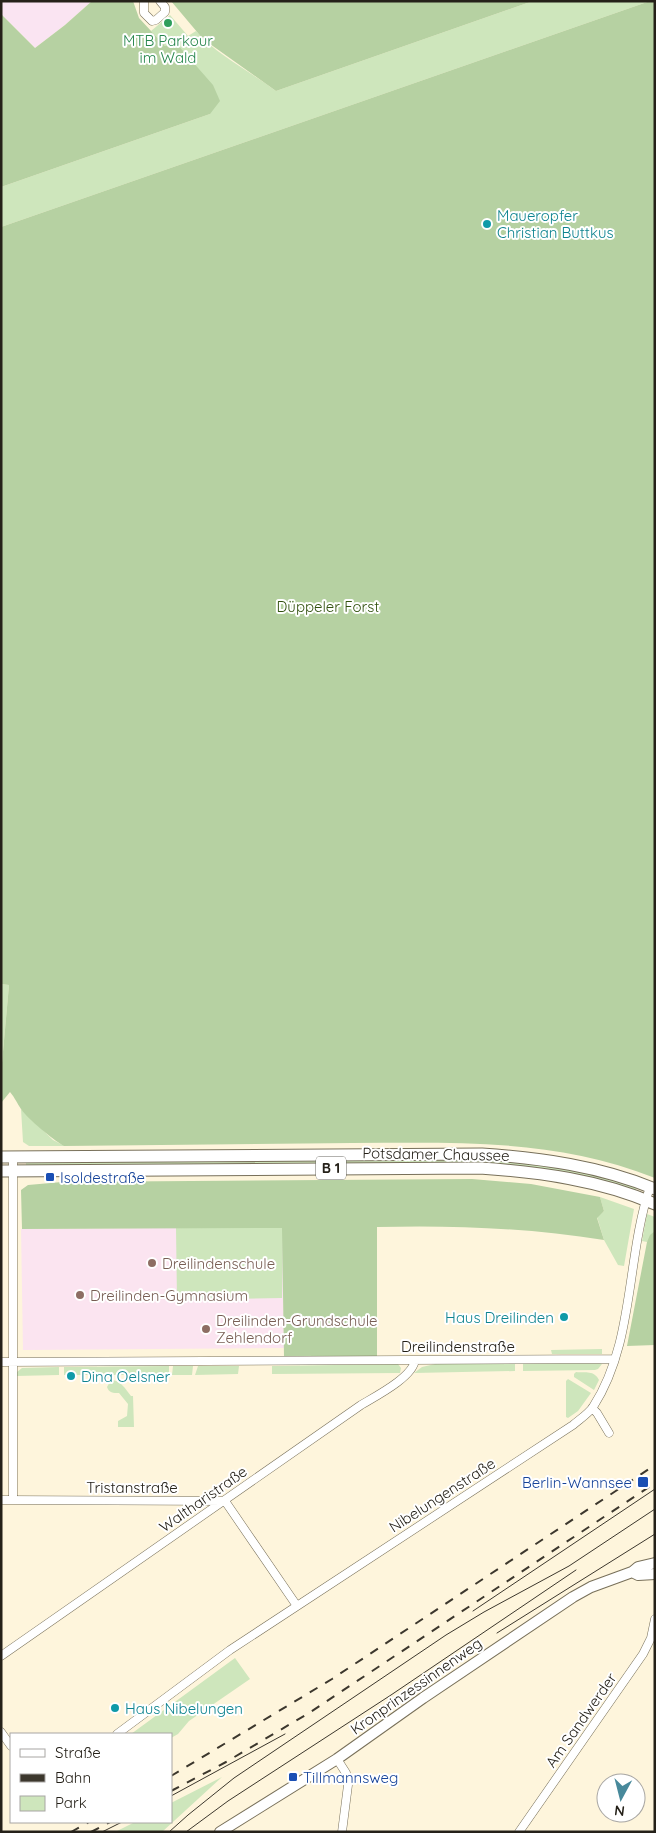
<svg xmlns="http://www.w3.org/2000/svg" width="656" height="1833" viewBox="0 0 656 1833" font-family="Quicksand,sans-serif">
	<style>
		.commercial { fill: #fae4f2 }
		.education { fill: #fbe4f0 }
		.green { fill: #cee6bc }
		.forest { fill: #b6d1a2 }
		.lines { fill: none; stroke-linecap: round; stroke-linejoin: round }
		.minor-casing { stroke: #78705a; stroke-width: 9 }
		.secondary-casing { stroke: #78705a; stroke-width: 12 }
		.primary-casing { stroke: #78705a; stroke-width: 13 }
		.minor { stroke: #fff; stroke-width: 8 }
		.secondary { stroke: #fff; stroke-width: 10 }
		.primary { stroke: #fff; stroke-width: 11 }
		.tram { stroke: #3c372d; stroke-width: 1 }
		.rail { stroke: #3c372d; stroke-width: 2; stroke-dasharray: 9 9; stroke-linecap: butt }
		.leisure-dot { fill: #2e9e5b; stroke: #fff; stroke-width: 2 }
		.culture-dot { fill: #0f9aa8; stroke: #fff; stroke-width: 2 }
		.transit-dot { fill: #1a4fb4; stroke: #fff; stroke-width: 2 }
		.education-dot { fill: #8d6e63; stroke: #fff; stroke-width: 2 }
		.labels { text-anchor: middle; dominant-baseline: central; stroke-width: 4; stroke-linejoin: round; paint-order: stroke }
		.shield { fill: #fff; stroke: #66645e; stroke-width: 1 }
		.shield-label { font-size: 14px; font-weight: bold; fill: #252119 }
		.leisure-label { font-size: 15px; fill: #27864d; stroke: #fff }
		.culture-label { font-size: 15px; fill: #0d838f; stroke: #fff; text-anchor: start }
		.park-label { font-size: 15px; fill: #31510e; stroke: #fff }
		.street-label { font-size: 15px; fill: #252119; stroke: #fff }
		.transit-label { font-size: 15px; fill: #164399; stroke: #fff; text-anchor: start }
		.education-label { font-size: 15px; fill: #785e54; stroke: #fff; text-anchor: start }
	</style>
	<rect width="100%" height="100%" fill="#fef5dc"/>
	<path class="commercial" d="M 1,1 L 92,1 L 65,25 L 35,48 L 1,14 Z"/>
	<path class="education" d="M 283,1227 L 284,1348 L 23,1350 L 21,1229 Z"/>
	<path class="green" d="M 533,1 L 650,1 L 1,227 L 1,187 L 210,114 L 165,46 L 151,31 L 170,15 L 188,36 L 196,31 C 218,56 250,71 276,91 Z
		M 1,984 L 9,985 L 1,1074 Z
		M 21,1109 L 53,1140 L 65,1146 L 29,1146 L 23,1142 Z
		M 472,1157 L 572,1169 L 637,1186 L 635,1193 L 558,1173 L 26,1167 L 26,1160 Z
		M 600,1197 L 634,1209 L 624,1266 L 618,1265 L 604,1240 L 597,1217 L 604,1211 Z
		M 647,1214 L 655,1217 L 655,1231 L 647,1242 L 642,1241 Z
		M 283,1227 L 282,1298 L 177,1300 L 176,1228 Z
		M 602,1349 L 602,1354 L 552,1354 L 551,1350 Z
		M 523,1363 L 600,1363 L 602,1364 L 598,1369 L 595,1370 L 523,1371 Z
		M 398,1364 L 401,1368 L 400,1373 L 272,1374 L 272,1366 Z
		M 435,1364 L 515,1364 L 515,1371 L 414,1373 L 422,1367 Z
		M 169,1366 L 169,1375 L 64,1375 L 64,1367 Z
		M 173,1366 L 193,1366 L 192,1375 L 172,1375 Z
		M 198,1366 L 239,1366 L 238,1374 L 195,1375 Z
		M 59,1367 L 59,1375 L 16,1376 L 17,1372 L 22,1368 Z
		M 576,1372 C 586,1373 594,1370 599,1380 L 594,1390 L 574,1377 L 574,1374 Z
		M 568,1379 L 591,1393 L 578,1411 L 568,1418 L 566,1417 L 566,1381 Z
		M 111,1380 C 121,1380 125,1389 131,1396 L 133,1396 L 134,1427 L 118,1427 L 118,1421 L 127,1416 L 128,1404 L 119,1393 C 113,1393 109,1393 107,1387 Z
		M 235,1658 L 250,1679 L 189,1721 L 178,1734 L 171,1738 L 171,1734 L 131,1734 Z
		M 222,1777 L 162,1832 L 115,1832 L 135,1822 L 171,1822 L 171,1803 Z"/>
	<path class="forest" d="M 92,1 L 133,1 L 139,18 L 165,46 L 177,44 L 213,85 L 220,101 L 210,114 L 1,187 L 1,14 L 35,48 L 65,25 Z
		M 171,1 L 533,1 L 276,91 L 203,39 Z
		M 650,1 L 655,1 L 655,1178 C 555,1138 457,1143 352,1143 C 256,1144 160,1145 64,1146 C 52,1139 29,1120 21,1109 C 17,1103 15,1098 10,1092 L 1,1103 L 1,1074 L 9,985 L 1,984 L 1,227 Z
		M 472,1179 L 531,1184 L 600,1197 L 604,1211 L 597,1218 L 604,1240 C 528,1228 453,1225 377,1227 L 377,1356 L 284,1357 L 282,1228 L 22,1229 L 21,1190 L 28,1185 L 62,1182 Z
		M 655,1231 L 655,1345 L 627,1346 L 647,1242 L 650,1235 Z"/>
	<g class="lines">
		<g class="minor-casing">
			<path id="minor" d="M 144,1 L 144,13 L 152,21 L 156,20 L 165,12 L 165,7 L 160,1
				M 13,1157 L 13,1500
				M 1,1362 L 615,1359
				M 592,1408 L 597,1413 L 609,1433
				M 1,1500 L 225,1501 L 297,1606
				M 1,1656 L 361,1405 C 376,1396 413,1377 415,1360
				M 1,1732 L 11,1746
				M 117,1734 L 230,1650 L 573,1425 C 580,1419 588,1414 593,1407 C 635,1342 626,1258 650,1187
				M 337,1759 L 346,1773 L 348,1785 L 342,1832
				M 519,1832 L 643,1654 L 651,1638 L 655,1619"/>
		</g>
		<g class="secondary-casing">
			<path id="secondary" d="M 632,1572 L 638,1575 L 655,1574
				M 220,1832 L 337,1759 L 423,1698 L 573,1597 L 591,1587 L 632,1572 L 638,1567 L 655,1563"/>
		</g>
		<g class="primary-casing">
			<path id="primary" d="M 1,1157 L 482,1154 C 540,1158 600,1166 655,1189
				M 1,1171 L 480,1168 C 539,1172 600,1180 655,1204"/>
		</g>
		<use href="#minor" class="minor"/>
		<use href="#secondary" class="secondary"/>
		<use href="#primary" class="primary"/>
		<path class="tram" d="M 473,1611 L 655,1489
			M 497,1633 L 655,1534
			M 171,1796 L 285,1734
			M 102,1832 L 122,1822
			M 169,1832 L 188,1815 L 234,1778 L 446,1635 L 484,1612 L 569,1566 L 655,1509
			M 186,1832 L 228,1801 L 391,1695 L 576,1570"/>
		<path class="rail" d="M 171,1776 L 332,1679 L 655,1465
			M 171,1791 L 226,1762 L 309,1713 L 655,1483
			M 71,1832 L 89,1822
			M 91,1832 L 110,1822"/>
	</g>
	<circle class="leisure-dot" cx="168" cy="23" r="5"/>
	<g class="culture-dot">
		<circle cx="487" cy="224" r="5"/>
		<circle cx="564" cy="1317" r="5"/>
		<circle cx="71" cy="1376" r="5"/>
		<circle cx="115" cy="1708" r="5"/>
	</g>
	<g class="transit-dot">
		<rect x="45" y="1172" width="10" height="10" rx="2.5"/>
		<rect x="637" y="1476" width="12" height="12" rx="2.5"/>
		<rect x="288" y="1772" width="10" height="10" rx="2.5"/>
	</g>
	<g class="education-dot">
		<circle cx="152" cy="1263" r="5"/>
		<circle cx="80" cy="1295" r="5"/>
		<circle cx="206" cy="1329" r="5"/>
	</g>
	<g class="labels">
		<rect class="shield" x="316" y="1156.5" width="30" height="23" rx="4"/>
		<g class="shield-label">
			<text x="331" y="1168">B 1</text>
		</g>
		<g class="leisure-label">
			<text x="168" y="40">MTB Parkour<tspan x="168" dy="17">im Wald</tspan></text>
		</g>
		<g class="culture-label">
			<text x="497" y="215">Maueropfer<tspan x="497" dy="17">Christian Buttkus</tspan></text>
			<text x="554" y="1317" text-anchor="end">Haus Dreilinden</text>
			<text x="81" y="1376">Dina Oelsner</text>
			<text x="125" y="1708">Haus Nibelungen</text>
		</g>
		<g class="park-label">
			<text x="328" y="606">Düppeler Forst</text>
		</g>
		<g class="street-label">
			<text transform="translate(436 1154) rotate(1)">Potsdamer Chaussee</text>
			<text x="458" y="1346">Dreilindenstraße</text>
			<text x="132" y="1487">Tristanstraße</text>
			<text transform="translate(442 1495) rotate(-33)">Nibelungenstraße</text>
			<text transform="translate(203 1499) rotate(-35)">Waltharistraße</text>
			<text transform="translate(416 1686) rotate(-35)">Kronprinzessinnenweg</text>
			<text transform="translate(581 1720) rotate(-55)">Am Sandwerder</text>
		</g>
		<g class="transit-label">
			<text x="60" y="1177">Isoldestraße</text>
			<text x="632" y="1482" text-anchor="end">Berlin-Wannsee</text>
			<text x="303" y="1777">Tillmannsweg</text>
		</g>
		<g class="education-label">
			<text x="162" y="1263">Dreilindenschule</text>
			<text x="90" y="1295">Dreilinden-Gymnasium</text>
			<text x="216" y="1320">Dreilinden-Grundschule<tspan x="216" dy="17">Zehlendorf</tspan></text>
		</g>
	</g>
	<rect width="656" height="1833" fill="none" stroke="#252119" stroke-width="5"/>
	<rect x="10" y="1733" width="162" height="90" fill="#ffffff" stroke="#a8a6a3"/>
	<rect x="20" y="1749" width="25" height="8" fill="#ffffff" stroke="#a8a6a3"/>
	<text x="55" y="1758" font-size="15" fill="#252119">Straße</text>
	<rect x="20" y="1774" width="25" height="8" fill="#3c372d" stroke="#a8a6a3"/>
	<text x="55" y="1783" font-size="15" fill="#252119">Bahn</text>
	<rect x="20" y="1796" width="25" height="15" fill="#cee6bc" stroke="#a8a6a3"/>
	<text x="55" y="1808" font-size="15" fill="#252119">Park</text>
	<g transform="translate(621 1798) rotate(187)"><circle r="24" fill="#ffffff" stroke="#a8a6a3"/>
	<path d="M0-4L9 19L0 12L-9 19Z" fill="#48899b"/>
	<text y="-8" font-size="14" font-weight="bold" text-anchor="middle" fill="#252119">N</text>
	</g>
</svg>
